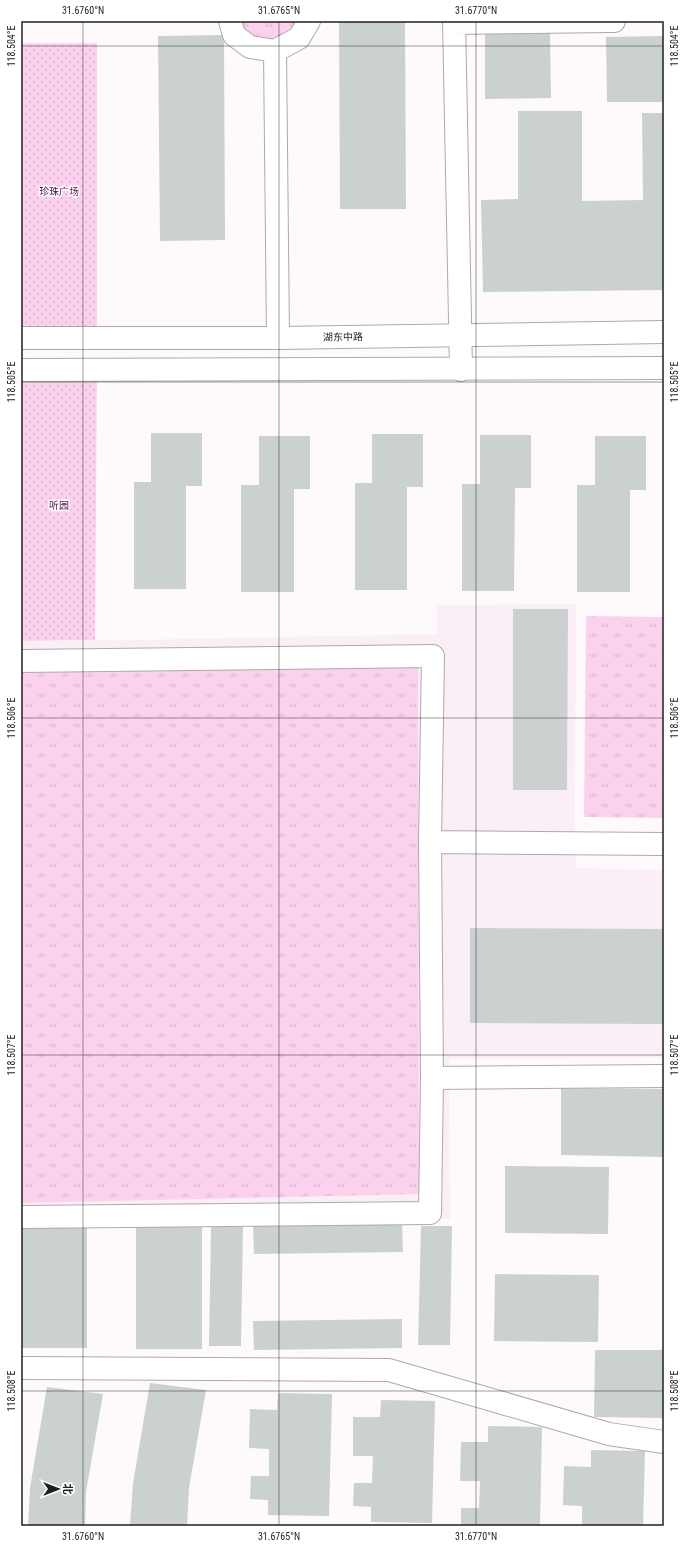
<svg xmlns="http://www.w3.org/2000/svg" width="685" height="1547" viewBox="0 0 685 1547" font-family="'Roboto Condensed','Noto Sans SC',sans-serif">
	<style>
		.built { fill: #fbeff7 }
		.grass { fill: url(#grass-tufts) }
		.park { fill: url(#park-dots) }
		.building { fill: #cbd0d0 }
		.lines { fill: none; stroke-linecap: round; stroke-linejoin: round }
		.minor-casing { stroke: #ada9ab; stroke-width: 24 }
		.major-casing { stroke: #ada9ab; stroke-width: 24 }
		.minor { stroke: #fff; stroke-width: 22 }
		.major { stroke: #fff; stroke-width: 22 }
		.ticks { fill: none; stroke: #201f20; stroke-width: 1; stroke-opacity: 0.45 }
		.labels { text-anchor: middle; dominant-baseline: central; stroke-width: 3; stroke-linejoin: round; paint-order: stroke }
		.park-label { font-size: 10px; fill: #530f43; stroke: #fff }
		.street-label { font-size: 10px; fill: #201f20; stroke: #fff }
		.neatline { fill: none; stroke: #201f20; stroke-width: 1.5 }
		.ticks-label { font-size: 10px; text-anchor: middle; fill: #201f20 }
	</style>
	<defs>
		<pattern id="grass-tufts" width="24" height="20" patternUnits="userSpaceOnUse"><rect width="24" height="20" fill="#fcd1ed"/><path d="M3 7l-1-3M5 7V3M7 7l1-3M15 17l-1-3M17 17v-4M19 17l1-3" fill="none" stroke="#d8b3cb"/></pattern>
		<pattern id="park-dots" width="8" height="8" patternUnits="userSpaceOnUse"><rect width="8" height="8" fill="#fcd1ed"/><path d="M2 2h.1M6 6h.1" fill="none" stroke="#d8b3cb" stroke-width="1.8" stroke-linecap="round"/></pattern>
	</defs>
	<rect width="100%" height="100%" fill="#fefafc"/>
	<path class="built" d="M 576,604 L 575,816 L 576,868 L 664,870 L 664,1057 L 449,1059 L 450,1219 L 21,1222 L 21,641 L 133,640 L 437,634 L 437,605 Z"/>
	<path class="grass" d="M 236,21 L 302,21 L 288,34 L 272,43 L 253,41 Z
		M 586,616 L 664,617 L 664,818 L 584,817 Z
		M 418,665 L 419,1194 L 21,1203 L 21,669 Z"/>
	<path class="park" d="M 21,43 L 97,43 L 97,338 L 21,338 Z
		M 21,370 L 97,370 L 95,640 L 21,641 Z"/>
	<path class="building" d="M 339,21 L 405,21 L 406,209 L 340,209 Z
		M 485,33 L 550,33 L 551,98 L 485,99 Z
		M 224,35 L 225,240 L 160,241 L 158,36 Z
		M 664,36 L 664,102 L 607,102 L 606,37 Z
		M 518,111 L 582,111 L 582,201 L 643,200 L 642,113 L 664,113 L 664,290 L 483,292 L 481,200 L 518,199 Z
		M 151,433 L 202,433 L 202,486 L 186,486 L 186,589 L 134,589 L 134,482 L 151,482 Z
		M 372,434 L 423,434 L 423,487 L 407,487 L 407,590 L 355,590 L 355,483 L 372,483 Z
		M 480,435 L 531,435 L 531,488 L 515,488 L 514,591 L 462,591 L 462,484 L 480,484 Z
		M 259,436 L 310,436 L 310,489 L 294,489 L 294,592 L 241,592 L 241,485 L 259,485 Z
		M 595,436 L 646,436 L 646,490 L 630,490 L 630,592 L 577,592 L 577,485 L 595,485 Z
		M 513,609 L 568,609 L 567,790 L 513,790 Z
		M 470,928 L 664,929 L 664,1024 L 470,1023 Z
		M 561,1088 L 664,1089 L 664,1157 L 561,1155 Z
		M 505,1166 L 609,1167 L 608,1234 L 505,1233 Z
		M 402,1223 L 403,1252 L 254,1254 L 253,1225 Z
		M 21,1224 L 87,1224 L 87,1348 L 21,1348 Z
		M 136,1225 L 202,1225 L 202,1349 L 136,1349 Z
		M 421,1226 L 452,1226 L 450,1345 L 418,1345 Z
		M 211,1227 L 243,1227 L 241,1346 L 209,1346 Z
		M 495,1274 L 599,1275 L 598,1342 L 494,1341 Z
		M 402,1319 L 402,1348 L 254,1350 L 253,1321 Z
		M 595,1350 L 664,1350 L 664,1418 L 594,1417 Z
		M 150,1383 L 206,1390 L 189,1488 L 187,1526 L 130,1526 L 133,1483 Z
		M 47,1387 L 103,1394 L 86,1492 L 85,1526 L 28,1526 L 30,1488 Z
		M 278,1393 L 332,1394 L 329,1516 L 268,1515 L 268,1500 L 250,1499 L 251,1476 L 269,1476 L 269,1449 L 249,1448 L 250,1409 L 277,1410 Z
		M 381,1400 L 435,1401 L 432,1523 L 371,1522 L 371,1507 L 353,1506 L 354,1483 L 372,1483 L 373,1456 L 353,1456 L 353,1417 L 380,1417 Z
		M 488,1426 L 542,1427 L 540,1526 L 461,1526 L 461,1508 L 479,1508 L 480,1481 L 460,1481 L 461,1442 L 488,1442 Z
		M 591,1450 L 645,1451 L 643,1526 L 582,1526 L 582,1506 L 563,1505 L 564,1466 L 591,1467 Z"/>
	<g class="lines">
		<g class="minor-casing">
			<path id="minor" d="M 230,21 L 234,35 L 250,47 L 275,51 L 299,38 L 309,21
				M 454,21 L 461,370
				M 454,23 L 614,21
				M 275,51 L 278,338
				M 21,661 L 433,656 L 430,842 L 664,844
				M 432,1078 L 664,1076
				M 21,1217 L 430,1213 L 432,1078 L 430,842
				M 21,1368 L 389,1370 L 609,1434 L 664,1442"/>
		</g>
		<g class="major-casing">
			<path id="major" d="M 21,338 L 278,338 L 664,332
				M 21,370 L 664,368"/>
		</g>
		<use href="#minor" class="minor"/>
		<use href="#major" class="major"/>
	</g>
	<path class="ticks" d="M 83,21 L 83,1526M 279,21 L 279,1526M 476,21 L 476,1526M 21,46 L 664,46M 21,382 L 664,382M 21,718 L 664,718M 21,1055 L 664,1055M 21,1391 L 664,1391"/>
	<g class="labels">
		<g class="park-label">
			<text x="59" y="191">珍珠广场</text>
			<text x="59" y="505">听园</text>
		</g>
		<g class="street-label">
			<text transform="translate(343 337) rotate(-1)">湖东中路</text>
		</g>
	</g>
	<rect width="685" height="1547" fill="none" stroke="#ffffff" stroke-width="44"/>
	<g transform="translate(58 1489) rotate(90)" stroke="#ffffff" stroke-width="3" paint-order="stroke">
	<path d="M0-3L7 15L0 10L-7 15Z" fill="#201f20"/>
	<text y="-6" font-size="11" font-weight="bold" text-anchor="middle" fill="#201f20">北</text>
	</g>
	<rect x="22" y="22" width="641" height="1503" class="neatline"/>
	<g class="ticks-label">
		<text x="83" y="14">31.6760°N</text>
		<text x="279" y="14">31.6765°N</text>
		<text x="476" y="14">31.6770°N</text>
		<text transform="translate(11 46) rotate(-90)" y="4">118.504°E</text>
		<text transform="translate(674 46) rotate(-90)" y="4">118.504°E</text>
		<text transform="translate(11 382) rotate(-90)" y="4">118.505°E</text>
		<text transform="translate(674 382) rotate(-90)" y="4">118.505°E</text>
		<text transform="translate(674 718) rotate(-90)" y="4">118.506°E</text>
		<text transform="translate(11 718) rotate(-90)" y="4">118.506°E</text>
		<text transform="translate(11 1055) rotate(-90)" y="4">118.507°E</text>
		<text transform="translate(674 1055) rotate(-90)" y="4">118.507°E</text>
		<text transform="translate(11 1391) rotate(-90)" y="4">118.508°E</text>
		<text transform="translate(674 1391) rotate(-90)" y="4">118.508°E</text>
		<text x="83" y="1540">31.6760°N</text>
		<text x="279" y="1540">31.6765°N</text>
		<text x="476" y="1540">31.6770°N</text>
	</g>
</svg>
